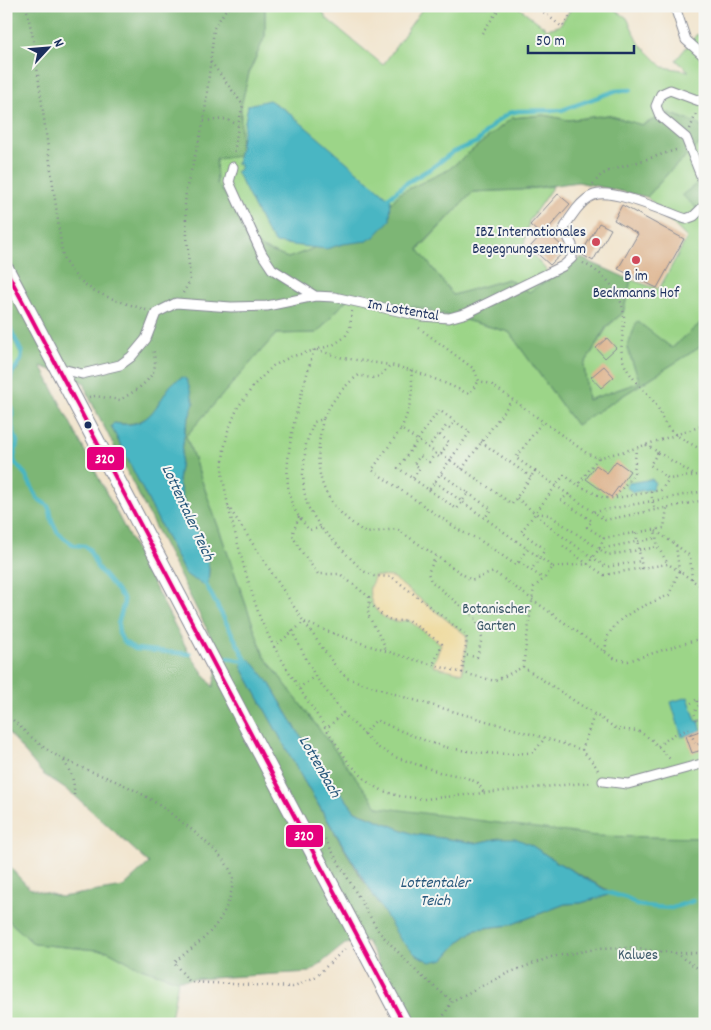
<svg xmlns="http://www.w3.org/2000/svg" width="711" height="1030" viewBox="0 0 711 1030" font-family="Dekko,sans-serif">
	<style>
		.green { fill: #9cd588; stroke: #5c8273 }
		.forest { fill: #7db674; stroke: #4c7269; fill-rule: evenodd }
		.sand { fill: #eeda9e; stroke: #84847e }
		.water { fill: #48b6c3; stroke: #327290 }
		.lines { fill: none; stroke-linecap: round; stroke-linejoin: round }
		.stream { stroke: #48b6c3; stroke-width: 4.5 }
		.building { fill: #ddb38d }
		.lane-casing { stroke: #868994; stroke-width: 11 }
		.street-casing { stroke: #868994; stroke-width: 18 }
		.path { stroke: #868994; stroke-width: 2.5; stroke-dasharray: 1 4; stroke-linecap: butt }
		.lane { stroke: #fff; stroke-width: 9 }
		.street { stroke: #fff; stroke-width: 16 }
		.bus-1-casing { stroke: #f6f6f2; stroke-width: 8 }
		.bus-1 { stroke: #e5007d; stroke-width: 4 }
		.poi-dot { fill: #d1495b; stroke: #f6f6f2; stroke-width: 2 }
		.bus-dot { fill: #1b2f5e; stroke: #f6f6f2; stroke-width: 2 }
		.labels { text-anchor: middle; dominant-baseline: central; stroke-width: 4; stroke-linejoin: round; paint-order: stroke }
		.poi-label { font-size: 15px; fill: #1b2f5e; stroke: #f6f6f2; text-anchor: end }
		.street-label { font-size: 15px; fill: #1b2f5e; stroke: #f6f6f2 }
		.park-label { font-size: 15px; fill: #3b5868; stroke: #f6f6f2 }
		.water-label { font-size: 16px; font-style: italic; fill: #28587c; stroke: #f6f6f2 }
		.line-badge { stroke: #f6f6f2; stroke-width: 2 }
		.badge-label { font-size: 14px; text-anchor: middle; font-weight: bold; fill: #fff }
	</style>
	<rect width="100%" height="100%" fill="#f6f6f2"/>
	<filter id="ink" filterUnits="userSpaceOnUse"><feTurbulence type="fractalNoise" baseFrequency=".02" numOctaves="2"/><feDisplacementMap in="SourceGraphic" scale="10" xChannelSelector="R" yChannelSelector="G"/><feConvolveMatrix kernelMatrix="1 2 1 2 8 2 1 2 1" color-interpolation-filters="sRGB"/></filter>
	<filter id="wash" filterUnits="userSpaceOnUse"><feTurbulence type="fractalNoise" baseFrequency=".0096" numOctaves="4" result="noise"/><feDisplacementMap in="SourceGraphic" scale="20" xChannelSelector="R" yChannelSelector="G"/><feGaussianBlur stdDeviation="1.12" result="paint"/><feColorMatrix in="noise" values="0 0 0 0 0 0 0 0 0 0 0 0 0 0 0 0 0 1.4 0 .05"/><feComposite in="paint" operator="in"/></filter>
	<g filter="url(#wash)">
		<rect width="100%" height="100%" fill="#f1e3ca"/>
		<path class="green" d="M 265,6 L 320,6 L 326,18 L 383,65 L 424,6 L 517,6 L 547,29 L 559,26 L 573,6 L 610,6 L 627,18 L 639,43 L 663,67 L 689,71 L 676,60 L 697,34 L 705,40 L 705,130 L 696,123 L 669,113 L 642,125 L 608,115 L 568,120 L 544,115 L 512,118 L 448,170 L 400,193 L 363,236 L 315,248 L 288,258 L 262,248 L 243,231 L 234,206 L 217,185 L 216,159 L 240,155 L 241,106 L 249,73 L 265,36 Z
			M 705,139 L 703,215 L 705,215 L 705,319 L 672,348 L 637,322 L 627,348 L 640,382 L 588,400 L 584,365 L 608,326 L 623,313 L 631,280 L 659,289 L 687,238 L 647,197 L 670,171 Z
			M 553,186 L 529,221 L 524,245 L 554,279 L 529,292 L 508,279 L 453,295 L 418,250 L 473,192 L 520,190 Z
			M 349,297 L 421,308 L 509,332 L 576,425 L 705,344 L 705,838 L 504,835 L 378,807 L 264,656 L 186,436 L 276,334 L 317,333 Z
			M 6,326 L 24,359 L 18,369 L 6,382 Z
			M 6,918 L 34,944 L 108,951 L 138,967 L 178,980 L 170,1024 L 6,1024 Z"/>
		<path class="forest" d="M 6,6 L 265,6 L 265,36 L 249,73 L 241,106 L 240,156 L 216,159 L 217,184 L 234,206 L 243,231 L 262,248 L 288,258 L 315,248 L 363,236 L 400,193 L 448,170 L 512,118 L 544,115 L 568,120 L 608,115 L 642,125 L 669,113 L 696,123 L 705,130 L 705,139 L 670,171 L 647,197 L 578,182 L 520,190 L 473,192 L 418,249 L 453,295 L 508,279 L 529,292 L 581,258 L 631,280 L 623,313 L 607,326 L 584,365 L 588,400 L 640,382 L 627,348 L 637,321 L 672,348 L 705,319 L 705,344 L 576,425 L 509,332 L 421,308 L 349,297 L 317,333 L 276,334 L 186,436 L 264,656 L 378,807 L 597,836 L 705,838 L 705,1024 L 410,1024 L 367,941 L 345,944 L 310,972 L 178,980 L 138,967 L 108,951 L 34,944 L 6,918 L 6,863 L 29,888 L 61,897 L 123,887 L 149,863 L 74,795 L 43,774 L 6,730 L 6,382 L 18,369 L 23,359 L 6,326 ZM 41,366 L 85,383 L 87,393 L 220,655 L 213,687 L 189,653 ZM 171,385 L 194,403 L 185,429 L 178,481 L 188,517 L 200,534 L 205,548 L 209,569 L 208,584 L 184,572 L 111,426 L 114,423 C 142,429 162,410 171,385 ZM 241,666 L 270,684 L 298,732 L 327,775 L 355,811 L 413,834 L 476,843 L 500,838 L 531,845 L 555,861 L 611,892 L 608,895 L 581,903 L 565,904 L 510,925 L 476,929 L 460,941 L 444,959 L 364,882 L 304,781 Z
			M 705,177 L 705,215 L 704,215 L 682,195 Z"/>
		<path class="sand" d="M 374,576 L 392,577 L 466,635 L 467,640 L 462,673 L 433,666 L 441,644 L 408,620 C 405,620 400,622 396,621 C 381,621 367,603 370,587 C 371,583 374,581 374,576 Z"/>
		<path class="water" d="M 269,100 L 287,111 L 391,200 L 390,220 L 374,237 L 367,241 L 343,244 L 326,249 L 276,243 L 268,234 L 236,171 L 240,170 L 240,164 L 237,164 L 248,105 Z
			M 183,377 L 187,380 L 194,403 L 185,429 L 178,481 L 188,517 L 200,534 L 205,548 L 209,569 L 208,584 L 205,586 C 198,580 191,580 184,572 L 111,426 L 114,423 C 148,430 154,409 170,386 C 173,382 179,379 183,377 Z
			M 652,479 L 655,483 L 652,489 L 633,492 L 626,487 L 629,483 Z
			M 246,660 L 251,660 L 270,684 L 298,732 L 327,775 L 355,811 L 413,834 L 476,843 L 500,838 L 515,838 L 531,845 L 555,861 L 611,893 L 608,895 L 581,903 L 565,904 L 510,925 L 476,929 L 460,941 L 444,959 L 430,962 L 415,954 L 400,939 L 304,781 L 241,666 Z
			M 688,697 L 696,721 L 699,721 L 704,738 L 697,732 L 682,737 L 671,702 Z"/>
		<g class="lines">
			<path class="stream" d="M 385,201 L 405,184 L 433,167 L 453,152 L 477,142 L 495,123 L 509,113 L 518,111 L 562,110 L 615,91 L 631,90
				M 6,320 L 22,353 L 21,360 L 12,373 L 8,389 L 8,398 L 12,411 L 12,427 L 17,442 L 14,458 L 15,463 L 25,474 L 38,499 L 47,505 L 50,510 L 52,521 L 57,531 L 64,538 L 74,545 L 85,546 L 89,549 L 97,567 L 123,598 L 124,603 L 118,624 L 119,633 L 123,641 L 135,649 L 190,654
				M 6,462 L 15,463
				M 204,581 L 246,660
				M 227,658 L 249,662
				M 606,892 L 627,898 L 637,905 L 654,907 L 671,908 L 693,901"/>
		</g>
		<g id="blocks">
			<path class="building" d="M 558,194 L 570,204 L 546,231 L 566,250 L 550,265 L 530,247 L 541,235 L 530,225 Z
				M 622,205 L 684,239 L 657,288 L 618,269 L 638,234 L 614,220 Z
				M 599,223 L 611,229 L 593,261 L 581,254 Z
				M 607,338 L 616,348 L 605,358 L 596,348 Z
				M 604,366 L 614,377 L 601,388 L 591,377 Z
				M 616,461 L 630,471 L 611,497 L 586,479 L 596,465 L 607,473 Z
				M 705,729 L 705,744 L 701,745 L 702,750 L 692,753 L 686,736 Z"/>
		</g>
	</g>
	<g filter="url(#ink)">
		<use href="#blocks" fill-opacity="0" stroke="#868994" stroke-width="1"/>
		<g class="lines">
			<g class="lane-casing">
				<path id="lane" d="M 676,10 L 686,40 L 705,57
					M 705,103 L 670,90 L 661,94 L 656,106 L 660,116 L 686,138 L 705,186
					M 233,167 L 229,182 L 262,254 L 272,269 L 315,296
					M 58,368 L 82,374 L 120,365 L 131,357 L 146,339 L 156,313 L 176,303 L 231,307 L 267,306 L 315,296 L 334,297 L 421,316 L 449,318 L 467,313 L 563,266 L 572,258 L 572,245 L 564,229 C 569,218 582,199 594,195 C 613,188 666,212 686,219 L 694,216 L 705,205
					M 603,781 L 628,784 L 705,763"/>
			</g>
			<g class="street-casing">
				<path id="street" d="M 6,270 L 404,1024"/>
			</g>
			<path class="path" d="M 26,6 L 33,38 L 63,258 C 83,294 109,297 146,310
				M 536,6 L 562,27 L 577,6
				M 703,6 L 705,8
				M 482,33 L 501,6
				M 211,62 L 243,105 L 238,125 L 234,155
				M 702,91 L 705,80
				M 204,121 L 226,119 L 238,125
				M 690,129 L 697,111
				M 593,184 L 601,175 L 609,171 L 679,149
				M 583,263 C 605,274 625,294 624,322 C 623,335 619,350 624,363 C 631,380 647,391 657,406 C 661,413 663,423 669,429 C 678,438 694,445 705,452
				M 183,293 L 190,281 L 185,206 L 186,190 L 204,121 L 214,28 L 225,11 L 232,6
				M 352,311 L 350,328 L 345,337 L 333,345 L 290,357 L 273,366 L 255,384 L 238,407 L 228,431 L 224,450 L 222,472 L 228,506 L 245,571 L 260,618 L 274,647 L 299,688 L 349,763 L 368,782 L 383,791 L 399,796 L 424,799 L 593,782
				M 419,328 L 474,369 L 479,381 L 491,384 L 588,454 L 598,458 L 636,448 L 705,425
				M 89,397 L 95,396 L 120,400 C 133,392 154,381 155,364 C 155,359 154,353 153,348
				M 323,419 C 312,473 319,502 366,533 L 397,529 L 471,580 L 494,572 L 615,659 L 628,661 L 705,637
				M 401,429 C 410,409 414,392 411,370
				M 481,442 L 531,477
				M 646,445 L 658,452 L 650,465 L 669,479 L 705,474
				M 428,448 L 438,434 L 440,435
				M 658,452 L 694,475
				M 441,454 L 449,442 L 440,435 L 446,426 L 450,428 L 455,421
				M 598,458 L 578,485 L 604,498 L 614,498 L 634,474 L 636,448
				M 462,469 L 512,400
				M 535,471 L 516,458 L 542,422
				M 413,478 L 420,468 L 414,464 L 420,456 L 429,462 L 435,454
				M 435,482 L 540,558 L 531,570
				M 429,490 L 457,509 L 468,493 L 441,474
				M 651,492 L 654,510
				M 468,493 L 491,509 L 485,518
				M 569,494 L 561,500 L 592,521 L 587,527 L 604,538 L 664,528 L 667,508
				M 517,498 L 535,513 L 552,529 L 606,567 L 641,561
				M 616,498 L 661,490 L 669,479
				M 228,506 L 304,622 L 336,667 L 347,678 L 407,698 L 545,738 L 582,750 L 595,765 L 599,772
				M 594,512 L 705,491
				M 537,513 L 549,515 L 608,555 L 658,547
				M 299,517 L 292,535 L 301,551 L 318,574 L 340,574 L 369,597 L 368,615 L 384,644 L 384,651
				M 321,528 L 309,530 C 303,522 296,514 292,504 C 277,462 303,392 314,349 L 343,358 L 390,365
				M 656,531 L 676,545 L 679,571 L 668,564
				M 636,533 L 642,568 L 668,564 L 658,547 L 655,530
				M 604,538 L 599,549 L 588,564 L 604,575 L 642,568
				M 676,545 L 690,556 L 692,580
				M 563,546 L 586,563
				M 527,549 L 516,565 L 478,539 L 462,532 L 372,470 L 401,429 L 436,453 L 435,454 L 439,457 L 441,454 L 450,460 L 429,490 L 398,468 L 439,410 L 470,432 L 450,460 L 512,504 L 535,471 L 605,520 L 705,500
				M 599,549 L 656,538
				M 705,552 L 705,557
				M 436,556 L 428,573 L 431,581 L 476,619 L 482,638 L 477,657 L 464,655
				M 519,562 L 544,579
				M 553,567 L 588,564
				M 370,603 C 384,617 387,623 408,620 L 442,644 L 433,665
				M 292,631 L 315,676 L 299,688
				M 274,647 L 304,622 C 366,647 430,665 495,681 L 523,667 L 617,729 L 638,731 L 651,739 L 671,760
				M 605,651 C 606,647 606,640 608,636 C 619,613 647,605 669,595 L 679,571 L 705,589
				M 523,667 L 534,587 L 544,579 L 553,567 L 540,558 L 545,549 L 521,532 L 564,475 L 578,485
				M 462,673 L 467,639 L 466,635 L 392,577 L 374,576 L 363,571 L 321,528 L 308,507 L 304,491 L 303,474 L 306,444 L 314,422 L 323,419 C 332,401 342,387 359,375 C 376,380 378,379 390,365 C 418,371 443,382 469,394 L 479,381
				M 315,676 L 343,713 L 326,729
				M 705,699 L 697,699 L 699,705 L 694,713 L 697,720 L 701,720 L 705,732
				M 691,703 L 697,699
				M 6,713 C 24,731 42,749 65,760 C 89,772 115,779 138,792 C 158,802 235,858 233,880 C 232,899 222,920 208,934 C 198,945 184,953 174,963 L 190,982 L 292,987 L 315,977 L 347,947
				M 343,713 L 377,747 L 395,757 L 439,772 L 465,777 L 478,783 L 484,793
				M 364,734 L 376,720 C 399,730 421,740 445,747 C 472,753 508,756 534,752 L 545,738
				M 658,746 L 673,735 L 689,729 L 696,745 L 705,742
				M 582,750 L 594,715
				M 64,761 C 71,773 75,781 74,795
				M 325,839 L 379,932 L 419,974 L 452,1001
				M 701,902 L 705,940
				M 675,953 L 705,973
				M 439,1024 L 452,1001 L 508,973 L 551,957 L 596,949 L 629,948 L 674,953 L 705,953"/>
			<use href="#lane" class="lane"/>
			<use href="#street" class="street"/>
			<g class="bus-1-casing">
				<path id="bus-1" d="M 6,270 L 404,1024"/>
			</g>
			<use href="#bus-1" class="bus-1"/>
		</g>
	</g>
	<g class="poi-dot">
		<circle cx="596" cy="242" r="5"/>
		<circle cx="636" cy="260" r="5"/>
	</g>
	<circle class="bus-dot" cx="88" cy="425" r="4.5"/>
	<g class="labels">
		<g class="poi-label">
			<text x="586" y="233">IBZ Internationales<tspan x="586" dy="17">Begegnungszentrum</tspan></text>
			<text x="636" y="277" text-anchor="middle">B im<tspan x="636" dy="17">Beckmanns Hof</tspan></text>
		</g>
		<g class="street-label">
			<text transform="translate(403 311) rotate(10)">Im Lottental</text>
		</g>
		<g class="park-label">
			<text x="496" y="610">Botanischer<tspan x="496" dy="17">Garten</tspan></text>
			<text x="638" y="956">Kalwes</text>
		</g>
		<g class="water-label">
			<text transform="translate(187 513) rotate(65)">Lottentaler Teich</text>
			<text transform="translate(319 767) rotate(60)">Lottenbach</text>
			<text x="435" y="883">Lottentaler<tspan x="435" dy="18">Teich</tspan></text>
		</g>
	</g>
	<g class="line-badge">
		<rect x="86" y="446" width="39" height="25" rx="5" fill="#e5007d"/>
		<rect x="285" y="824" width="39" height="24" rx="5" fill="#e5007d"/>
	</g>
	<g class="badge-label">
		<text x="105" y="463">320</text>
		<text x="304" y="840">320</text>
	</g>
	<rect width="711" height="1030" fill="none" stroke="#f6f6f2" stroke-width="25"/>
	<g transform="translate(48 48) rotate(64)" stroke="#f6f6f2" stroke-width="4" paint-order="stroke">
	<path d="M0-4L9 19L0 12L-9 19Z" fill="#1b2f5e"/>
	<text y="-8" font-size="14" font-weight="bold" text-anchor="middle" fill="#1b2f5e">N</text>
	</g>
	<path d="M528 45v8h106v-8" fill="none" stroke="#1b2f5e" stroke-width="2.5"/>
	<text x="536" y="45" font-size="15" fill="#1b2f5e" stroke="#f6f6f2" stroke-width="4" paint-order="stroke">50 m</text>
</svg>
